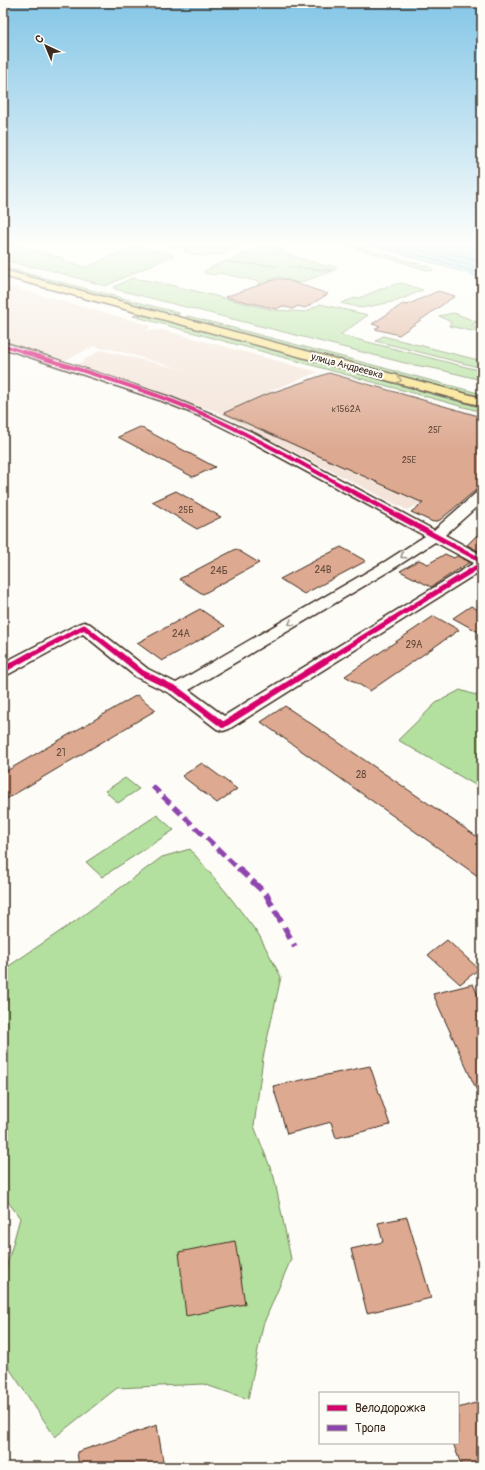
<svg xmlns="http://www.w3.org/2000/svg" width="485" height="1470" viewBox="0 0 485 1470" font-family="Pangolin,sans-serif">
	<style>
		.built { fill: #f3e3d8 }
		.green { fill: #b3e09e; stroke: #77855e }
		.water { fill: #8fe1e6; stroke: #6d9896 }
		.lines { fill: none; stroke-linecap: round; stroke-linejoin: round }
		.shore { stroke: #5d736e; stroke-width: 1 }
		.building { fill: #dda991; stroke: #3b2a1e }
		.minor-casing { stroke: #3b2a1e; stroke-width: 3 }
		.major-casing { stroke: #3b2a1e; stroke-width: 3 }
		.minor { fill: #fdfcf7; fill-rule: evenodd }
		.major { fill: #f9e181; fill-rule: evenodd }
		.quiet-far1 { stroke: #8e44ad; stroke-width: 5; stroke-dasharray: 10 5; stroke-linecap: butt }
		.quiet { stroke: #8e44ad; stroke-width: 6; stroke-dasharray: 13 6; stroke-linecap: butt }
		.cycleway-far3-casing { stroke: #fdfcf7; stroke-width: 4.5 }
		.cycleway-far2-casing { stroke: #fdfcf7; stroke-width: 5.5 }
		.cycleway-far1-casing { stroke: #fdfcf7; stroke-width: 7 }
		.cycleway-casing { stroke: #fdfcf7; stroke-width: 8 }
		.cycleway-far3 { stroke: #d6006c; stroke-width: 3 }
		.cycleway-far2 { stroke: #d6006c; stroke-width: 4 }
		.cycleway-far1 { stroke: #d6006c; stroke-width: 5 }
		.cycleway { stroke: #d6006c; stroke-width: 6 }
		.oneway { stroke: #9a8650 }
		.oneway2 { stroke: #9c938a }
		.labels { text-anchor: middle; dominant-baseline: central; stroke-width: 4; stroke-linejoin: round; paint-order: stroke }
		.far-number-label { font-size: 9px; fill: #644a3b }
		.far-street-label { font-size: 10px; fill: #3b2a1e; stroke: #fdfcf7 }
		.number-label { font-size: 10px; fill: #644a3b }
	</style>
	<rect width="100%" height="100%" fill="#fdfcf7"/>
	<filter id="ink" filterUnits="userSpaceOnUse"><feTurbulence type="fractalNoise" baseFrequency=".025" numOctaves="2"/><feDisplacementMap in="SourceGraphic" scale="8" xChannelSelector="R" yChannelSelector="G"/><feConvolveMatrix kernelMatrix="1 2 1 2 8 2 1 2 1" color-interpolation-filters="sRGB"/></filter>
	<g filter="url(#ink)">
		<path class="built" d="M 3,285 L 149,325 L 149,329 L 105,349 L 94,346 L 62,362 L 3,343 Z
			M 163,330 L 318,372 L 270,391 L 474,475 L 407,510 L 215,411 L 74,366 L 101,350 L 188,371 L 108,348 L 145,331 Z"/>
		<path class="green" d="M 3,245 L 12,245 L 63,258 L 64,262 L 86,267 L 136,246 L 174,255 L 105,286 L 47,269 L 26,266 L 3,260 Z
			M 168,245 L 239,245 L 218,253 L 225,255 L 216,254 L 202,256 L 184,252 L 187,250 Z
			M 264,245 L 283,249 L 278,251 L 325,266 L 330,265 L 337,268 L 335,270 L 288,267 L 333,271 L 298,283 L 279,277 L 269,280 L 289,287 L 266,288 L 257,285 L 261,282 L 219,273 L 214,275 L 204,273 L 204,271 L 223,262 L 278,266 L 225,262 Z
			M 346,245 L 358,245 L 366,248 L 365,249 L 430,267 L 433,270 L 430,271 Z
			M 3,267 L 179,313 L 179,314 L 176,315 L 3,270 Z
			M 132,278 L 162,283 L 273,310 L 306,312 L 320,304 L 368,315 L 340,335 L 482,371 L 482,380 L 437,369 L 409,364 L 115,289 L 114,287 Z
			M 402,283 L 423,290 L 397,301 L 361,308 L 341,303 L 355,298 L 359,298 L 388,286 Z
			M 454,313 L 477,322 L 471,326 L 479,329 L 482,327 L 482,333 L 449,326 L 451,322 L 439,316 Z
			M 137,315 L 159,318 L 482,408 L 482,412 L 133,316 Z
			M 188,316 L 482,394 L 482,398 L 184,318 Z
			M 383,336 L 482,361 L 482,368 L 376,341 Z
			M 460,690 L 482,697 L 482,789 L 398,740 L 436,703 Z
			M 125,778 L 139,789 L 118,803 L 105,791 Z
			M 157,815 L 174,830 L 102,877 L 86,862 Z
			M 190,849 L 226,892 L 259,935 L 281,977 L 263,1058 L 254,1126 L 274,1177 L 291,1259 L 263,1325 L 248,1399 L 203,1384 L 117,1388 L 55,1437 L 3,1359 L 3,1280 L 20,1218 L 3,1195 L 3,970 L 74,922 L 162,857 Z"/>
		<path class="water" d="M 372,245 L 482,245 L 482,278 Z"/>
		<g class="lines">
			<path class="shore" d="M 386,245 L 482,274
				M 403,245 L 482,269
				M 424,245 L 482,263"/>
		</g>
		<path class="building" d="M 277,279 L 283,279 L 328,294 L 305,308 L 298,306 L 293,309 L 282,306 L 277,309 L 225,297 Z
			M 438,291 L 455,296 L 399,335 L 375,329 L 380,326 L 372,324 L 403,304 L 407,305 Z
			M 329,373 L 482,417 L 482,485 L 440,520 L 433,522 L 411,512 L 423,503 L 224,413 L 262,396 Z
			M 140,427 L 215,467 L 193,477 L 118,437 Z
			M 176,491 L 221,517 L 197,529 L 152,502 Z
			M 482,530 L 482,553 L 467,545 Z
			M 341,547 L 366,561 L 304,594 L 280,579 Z
			M 236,549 L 259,563 L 203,594 L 179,579 Z
			M 445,554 L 454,558 L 457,556 L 470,562 L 431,587 L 400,571 L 419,560 L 428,564 Z
			M 471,606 L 482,612 L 482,634 L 453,618 Z
			M 200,609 L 225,626 L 162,661 L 137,643 Z
			M 434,616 L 459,630 L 370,691 L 345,676 Z
			M 137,695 L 156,710 L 3,801 L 3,773 Z
			M 285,706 L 482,840 L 482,879 L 261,722 Z
			M 202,763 L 237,789 L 217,803 L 182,776 Z
			M 447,940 L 479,969 L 460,984 L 428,955 Z
			M 473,984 L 482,1004 L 482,1102 L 433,994 Z
			M 370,1066 L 390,1125 L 336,1138 L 331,1122 L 287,1134 L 273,1086 Z
			M 407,1217 L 431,1298 L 367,1313 L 351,1249 L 383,1242 L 378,1223 Z
			M 235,1241 L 245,1304 L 186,1316 L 179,1252 Z
			M 482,1401 L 482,1467 L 462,1467 L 453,1443 L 458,1443 L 458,1408 Z
			M 157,1425 L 164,1467 L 79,1467 L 77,1452 Z"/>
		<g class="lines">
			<g class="minor-casing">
				<path id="minor" d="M 3,342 L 170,397 L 212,414 L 256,434 L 434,530 L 477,492 L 482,491 L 482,502 L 445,535 L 482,555 L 482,570 L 229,729 L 223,731 L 217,729 L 171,694 L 136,677 L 83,634 L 9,674 L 3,675 L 3,663 L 78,624 L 84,622 L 90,624 L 148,669 L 176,683 L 386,561 L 425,536 L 248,440 L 204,418 L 162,401 L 3,348 ZM 435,542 L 474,563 L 224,716 L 189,690 L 396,567 Z"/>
			</g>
			<g class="major-casing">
				<path id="major" d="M 3,270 L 482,398 L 482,406 L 3,276 Z"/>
			</g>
			<use href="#minor" class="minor"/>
			<use href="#major" class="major"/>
			<path class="quiet-far1" d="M 152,786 L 239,869"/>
			<path class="quiet" d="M 238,868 L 266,894 L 295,947"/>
			<g class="cycleway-far3-casing">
				<path id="cycleway-far3" d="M 3,345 L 27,353"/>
			</g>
			<g class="cycleway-far2-casing">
				<path id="cycleway-far2" d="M 24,352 C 86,372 149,390 208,416 C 255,437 300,463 346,488"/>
			</g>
			<g class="cycleway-far1-casing">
				<path id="cycleway-far1" d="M 344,487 L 482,561
					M 29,656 L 84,627 L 121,656
					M 333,656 L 482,564"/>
			</g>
			<g class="cycleway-casing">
				<path id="cycleway" d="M 120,655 L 142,673 L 177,690 L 223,725 L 335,655
					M 3,670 L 30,655"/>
			</g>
			<use href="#cycleway-far3" class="cycleway-far3"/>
			<use href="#cycleway-far2" class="cycleway-far2"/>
			<use href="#cycleway-far1" class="cycleway-far1"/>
			<use href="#cycleway" class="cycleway"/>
		</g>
		<defs><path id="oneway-chevron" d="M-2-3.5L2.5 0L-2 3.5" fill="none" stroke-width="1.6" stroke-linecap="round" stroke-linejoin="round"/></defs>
		<use class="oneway" href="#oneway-chevron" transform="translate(399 380) rotate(15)"/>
		<g class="oneway2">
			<use href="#oneway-chevron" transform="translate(403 556) rotate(146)"/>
			<use href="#oneway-chevron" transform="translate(291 623) rotate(150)"/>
		</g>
	</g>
	<linearGradient id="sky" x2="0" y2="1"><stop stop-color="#84c6e7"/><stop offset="0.54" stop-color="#fefefb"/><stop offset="1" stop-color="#fefefb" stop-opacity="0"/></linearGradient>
	<rect width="485" height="451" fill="url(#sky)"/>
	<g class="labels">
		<g class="far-number-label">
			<text x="346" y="409">к1562А</text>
			<text x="435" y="430">25Г</text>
			<text x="409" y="460">25Е</text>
			<text x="186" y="510">25Б</text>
		</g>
		<g class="far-street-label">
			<text transform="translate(347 366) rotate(15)">улица Андреевка</text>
		</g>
		<g class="number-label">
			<text x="323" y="570">24В</text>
			<text x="219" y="571">24Б</text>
			<text x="181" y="634">24А</text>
			<text x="414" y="645">29А</text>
			<text x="61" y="753">21</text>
			<text x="361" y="775">28</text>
		</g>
	</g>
	<rect width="485" height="1470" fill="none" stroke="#fdfcf7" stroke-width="16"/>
	<rect x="8" y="8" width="469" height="1454" fill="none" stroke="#3b2a1e" stroke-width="1.5" filter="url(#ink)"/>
	<rect x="319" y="1392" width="140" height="52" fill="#fdfcf7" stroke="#afa8a0"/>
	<rect x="327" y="1405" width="20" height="6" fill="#d6006c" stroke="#afa8a0"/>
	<text x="355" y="1412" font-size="12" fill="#3b2a1e">Велодорожка</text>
	<rect x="327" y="1425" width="20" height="6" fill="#8e44ad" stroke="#afa8a0"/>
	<text x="355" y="1432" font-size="12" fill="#3b2a1e">Тропа</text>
	<g transform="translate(46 46) rotate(316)" stroke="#fdfcf7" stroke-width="3" paint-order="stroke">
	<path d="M0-3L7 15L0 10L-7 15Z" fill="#3b2a1e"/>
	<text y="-6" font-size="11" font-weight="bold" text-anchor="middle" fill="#3b2a1e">С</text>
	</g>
</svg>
